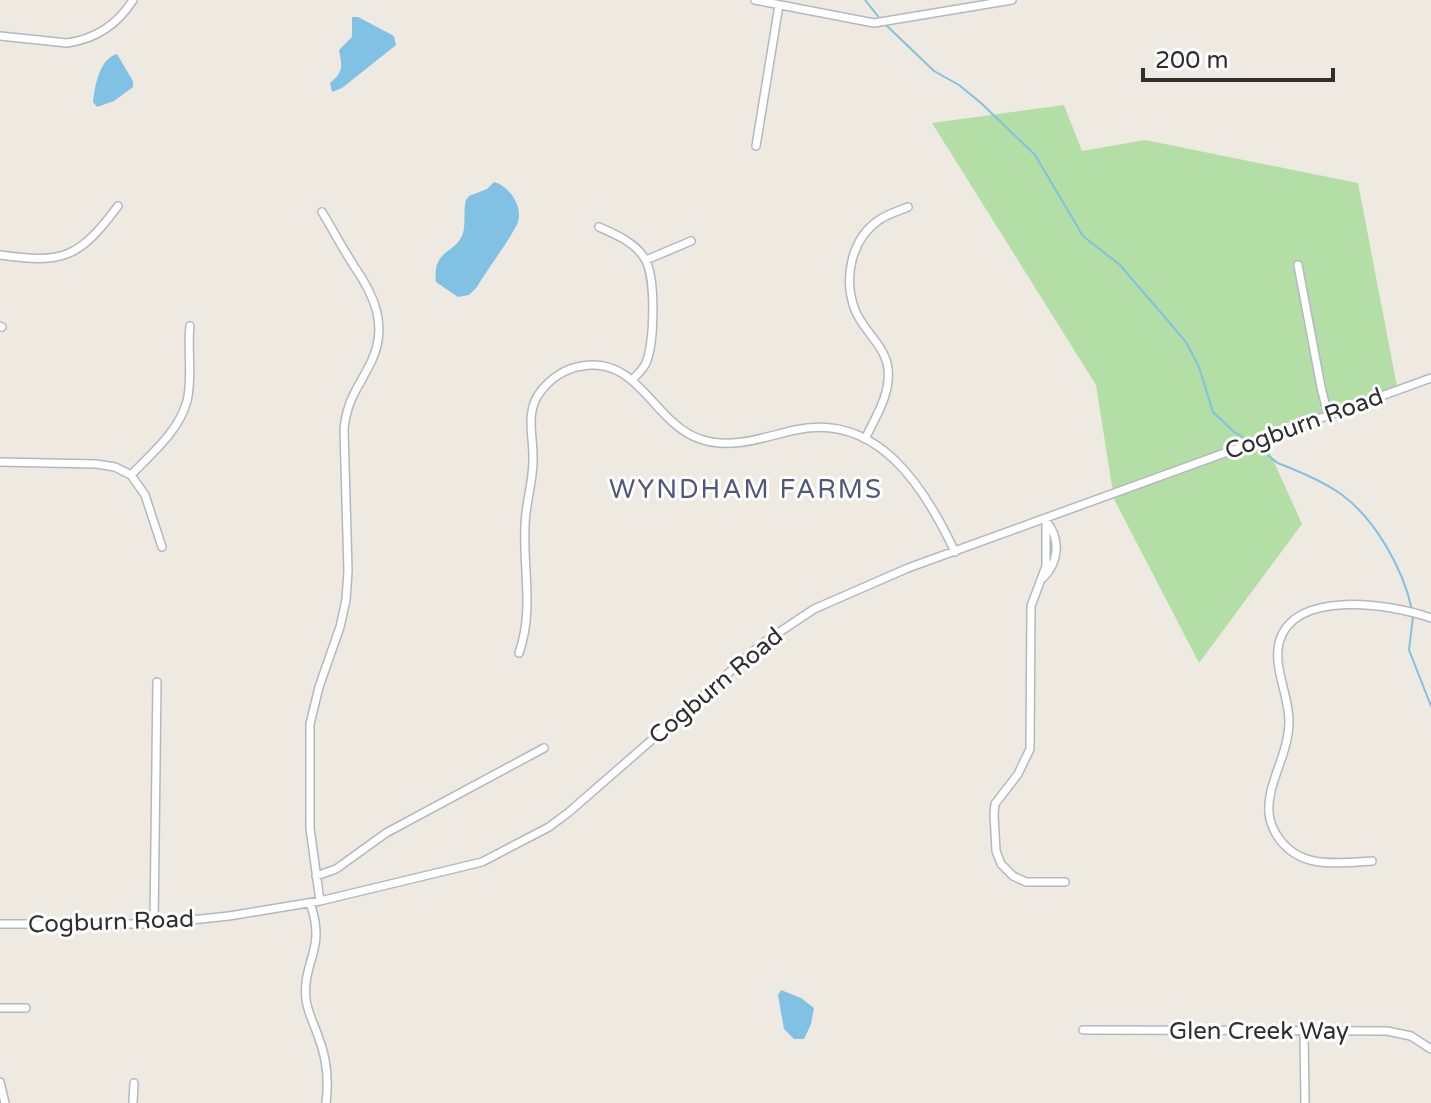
<svg xmlns="http://www.w3.org/2000/svg" width="1431" height="1103" viewBox="0 0 1431 1103" font-family="'Varela Round',sans-serif">
	<style>
		.green { fill: #b3dea5 }
		.water { fill: #81c1e4 }
		.lines { fill: none; stroke-linecap: round; stroke-linejoin: round }
		.stream { stroke: #81c1e4; stroke-width: 2 }
		.minor-casing { stroke: #b5b7c0; stroke-width: 10 }
		.minor { stroke: #fff; stroke-width: 7 }
		.labels { text-anchor: middle; dominant-baseline: central; stroke-width: 6; stroke-linejoin: round; paint-order: stroke }
		.street-label { font-size: 24px; fill: #2e2e2e; stroke: #fff }
		.neighbourhood-label { font-size: 26px; letter-spacing: 2px; fill: #52567b; stroke: #fff }
	</style>
	<rect width="100%" height="100%" fill="#eeeae2"/>
	<path class="green" d="M 1064,105 L 1082,151 L 1145,140 L 1358,183 L 1398,392 L 1260,431 L 1302,524 L 1199,663 L 1114,499 L 1096,385 L 932,123 Z"/>
	<path class="water" d="M 352,17 L 358,17 L 394,36 L 396,45 L 342,88 L 332,92 L 330,83 C 344,71 342,66 339,50 L 352,37 Z
		M 117,54 L 133,81 L 133,87 L 114,101 L 97,107 L 93,102 C 95,86 99,59 117,54 Z
		M 494,182 C 509,186 523,206 518,222 C 512,237 486,271 477,287 L 469,295 L 458,297 L 436,282 C 432,248 457,254 463,233 C 466,222 463,210 466,200 L 469,196 L 487,189 Z
		M 781,990 L 801,998 L 814,1008 L 811,1024 L 804,1039 L 794,1039 L 784,1029 L 778,995 Z"/>
	<g class="lines">
		<path class="stream" d="M 865,0 L 881,20
			M 886,25 L 934,71 L 959,85 L 981,103 L 1035,155 L 1083,236 L 1120,265 L 1186,342 L 1199,367 L 1213,412 L 1234,432 L 1250,441
			M 1256,444 C 1264,450 1271,460 1280,464 C 1301,472 1322,481 1341,494 C 1375,519 1403,568 1412,610
			M 1413,616 L 1409,650 L 1431,706"/>
		<g class="minor-casing">
			<path id="minor" d="M 755,0 L 874,23 L 1012,0
				M 0,36 L 67,43 C 95,39 118,24 133,0
				M 756,146 L 779,5
				M 599,227 C 615,234 636,243 645,259 C 656,277 655,346 645,365 C 642,370 637,375 633,379
				M 0,255 C 64,264 79,258 118,206
				M 646,260 L 691,241
				M 1298,265 L 1321,387 L 1328,415
				M 0,326 L 2,327
				M 865,439 C 875,418 891,394 888,369 C 886,346 863,331 855,310 C 843,279 851,239 879,220 C 888,214 898,211 908,207
				M 0,462 L 96,464 L 115,467 L 131,475 L 145,495 L 162,547
				M 131,475 C 152,453 179,431 187,401 C 193,377 187,350 190,326
				M 1046,521 L 1046,566 L 1031,606 L 1030,749 L 1018,774 L 995,804 L 994,814 L 996,851 L 1001,864 L 1013,876 L 1026,882 L 1065,882
				M 1043,578 C 1059,562 1061,539 1046,521
				M 519,653 C 534,610 523,571 525,527 C 525,504 533,483 533,461 C 534,436 524,412 541,391 C 551,378 566,368 582,366 C 639,356 653,423 700,439 C 732,450 764,437 795,430 C 878,412 925,488 955,552
				M 1372,861 C 1338,863 1300,870 1278,837 C 1268,822 1267,809 1271,791 C 1277,767 1289,746 1289,721 C 1289,696 1273,667 1279,643 C 1293,588 1392,604 1431,618
				M 316,876 L 336,869 L 386,833 L 544,748
				M 320,901 L 310,828 L 310,724 L 319,687 L 340,627 L 346,600 L 348,571 L 344,429 C 347,398 360,386 372,360 C 388,325 374,295 354,266 C 343,249 333,230 322,212
				M 310,903 C 327,950 302,960 306,1000 C 308,1013 314,1024 318,1036 C 327,1058 329,1079 326,1103
				M 0,924 L 154,924 L 229,916 L 320,901 L 482,862 L 549,827 L 569,812 L 763,643 L 814,609 L 908,568 L 1431,378
				M 154,924 L 157,682
				M 0,1008 L 26,1008
				M 1083,1030 L 1387,1031 L 1411,1036 L 1431,1049
				M 1304,1032 L 1305,1103
				M 0,1082 L 5,1103
				M 133,1103 L 134,1083"/>
		</g>
		<use href="#minor" class="minor"/>
	</g>
	<g class="labels">
		<g class="street-label">
			<text transform="translate(1304 424) rotate(-20)">Cogburn Road</text>
			<text transform="translate(716 686) rotate(-40)">Cogburn Road</text>
			<text transform="translate(111 922) rotate(-2)">Cogburn Road</text>
			<text x="1259" y="1031">Glen Creek Way</text>
		</g>
		<g class="neighbourhood-label">
			<text x="746" y="489">WYNDHAM FARMS</text>
		</g>
	</g>
	<path d="M1143 68v12h190v-12" fill="none" stroke="#2e2e2e" stroke-width="4"/>
	<text x="1155" y="68" font-size="24" fill="#2e2e2e" stroke="#ffffff" stroke-width="6" paint-order="stroke">200 m</text>
</svg>
